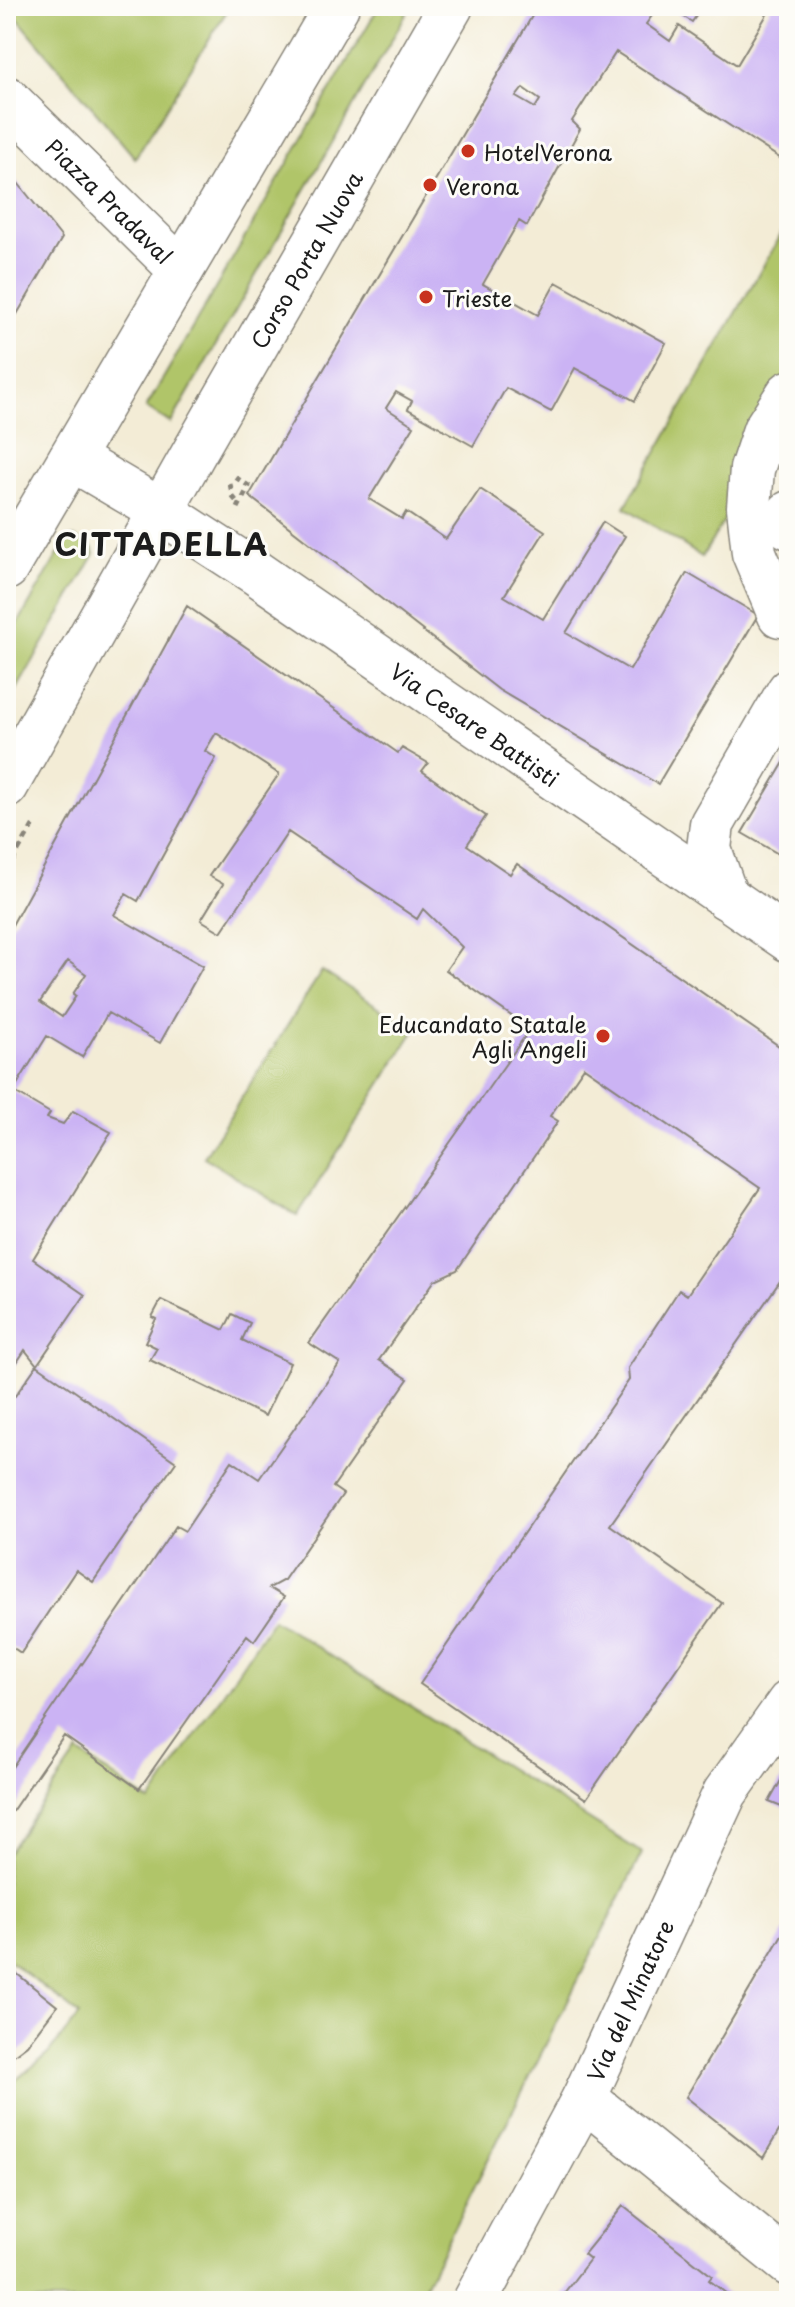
<svg xmlns="http://www.w3.org/2000/svg" width="795" height="2307" viewBox="0 0 795 2307" font-family="'Playpen Sans',sans-serif">
	<style>
		.green { fill: #b0c569; stroke: #667042; stroke-width: 2 }
		.building { fill: #cbb3f4; fill-rule: evenodd }
		.lines { fill: none; stroke-linecap: round; stroke-linejoin: round }
		.minor-casing { stroke: #888479; stroke-width: 47 }
		.path { stroke: #888479; stroke-width: 5; stroke-dasharray: 6 6; stroke-linecap: butt }
		.minor { stroke: #fff; stroke-width: 44 }
		.poi-dot { fill: #c8321e; stroke: #fdfcf7; stroke-width: 3 }
		.labels { text-anchor: middle; dominant-baseline: central; stroke-width: 6; stroke-linejoin: round; paint-order: stroke }
		.poi-label { font-size: 22px; fill: #1c1c1c; stroke: #fdfcf7; text-anchor: start }
		.street-label { font-size: 22px; fill: #1c1c1c; stroke: #fdfcf7 }
		.district-label { font-size: 30px; font-weight: bold; letter-spacing: 2px; fill: #1c1c1c; stroke: #fdfcf7 }
	</style>
	<rect width="100%" height="100%" fill="#fdfcf7"/>
	<filter id="ink" filterUnits="userSpaceOnUse"><feTurbulence type="fractalNoise" baseFrequency=".0125" numOctaves="2"/><feDisplacementMap in="SourceGraphic" scale="16" xChannelSelector="R" yChannelSelector="G"/><feConvolveMatrix kernelMatrix="1 2 1 2 8 2 1 2 1" color-interpolation-filters="sRGB"/></filter>
	<filter id="wash" filterUnits="userSpaceOnUse"><feTurbulence type="fractalNoise" baseFrequency=".006" numOctaves="4" result="noise"/><feDisplacementMap in="SourceGraphic" scale="32" xChannelSelector="R" yChannelSelector="G"/><feGaussianBlur stdDeviation="1.8" result="paint"/><feColorMatrix in="noise" values="0 0 0 0 0 0 0 0 0 0 0 0 0 0 0 0 0 1.4 0 .05"/><feComposite in="paint" operator="in"/></filter>
	<g filter="url(#wash)">
		<rect width="100%" height="100%" fill="#f3ecd6"/>
		<path class="green" d="M 7,6 L 230,6 L 135,158 Z
			M 379,6 L 411,6 L 171,423 L 146,408 Z
			M 789,221 L 789,413 L 702,557 L 625,507 Z
			M 74,537 L 92,548 L 95,554 L 6,708 L 6,644 L 67,539 Z
			M 322,971 L 415,1030 L 297,1216 L 204,1157 Z
			M 273,1619 L 642,1853 L 417,2301 L 6,2301 L 6,2088 L 48,2054 L 79,2015 L 6,1958 L 6,1855 L 78,1752 L 150,1802 Z"/>
		<g id="blocks">
			<path class="building" d="M 538,6 L 659,6 L 646,24 L 670,41 L 679,26 L 737,65 L 772,6 L 789,6 L 789,164 L 616,52 L 572,121 L 580,129 L 527,226 L 519,221 L 483,284 L 538,315 L 556,282 L 666,343 L 635,401 L 575,368 L 551,412 L 506,388 L 473,446 L 408,409 L 412,401 L 396,392 L 386,408 L 414,426 L 369,499 L 402,519 L 406,512 L 446,539 L 480,489 L 545,531 L 504,596 L 543,619 L 603,522 L 625,536 L 566,633 L 630,670 L 687,573 L 758,615 L 658,784 L 499,690 L 249,496 ZM 523,88 L 540,100 L 535,108 L 516,97 Z
				M 667,6 L 703,6 L 692,22 Z
				M 6,168 L 62,238 L 13,321 L 6,317 Z
				M 187,606 L 398,753 L 402,748 L 428,763 L 422,771 L 486,816 L 467,845 L 510,874 L 517,864 L 789,1053 L 789,1277 L 785,1274 L 610,1525 L 722,1603 L 586,1799 L 420,1684 L 629,1380 L 628,1368 L 679,1290 L 687,1295 L 760,1188 L 584,1067 L 550,1116 L 558,1121 L 457,1270 L 435,1280 L 379,1360 L 408,1379 L 333,1487 L 343,1494 L 284,1580 L 269,1588 L 284,1597 L 254,1641 L 247,1635 L 139,1789 L 64,1736 L 6,1820 L 6,1776 L 176,1526 L 185,1531 L 232,1461 L 259,1479 L 340,1363 L 309,1343 L 530,1029 L 446,970 L 462,947 L 423,909 L 417,919 L 288,832 L 221,932 L 201,920 L 223,884 L 209,876 L 279,774 L 216,733 L 205,751 L 216,758 L 138,901 L 126,894 L 114,915 L 203,966 L 160,1043 L 108,1013 L 82,1057 L 47,1036 L 13,1091 L 50,1113 L 47,1118 L 63,1124 L 73,1111 L 111,1132 L 33,1259 L 85,1295 L 37,1365 L 25,1350 L 6,1379 L 6,936 ZM 68,961 L 86,974 L 73,994 L 76,996 L 62,1017 L 40,1002 Z
				M 789,754 L 789,860 L 742,833 Z
				M 161,1300 L 224,1330 L 232,1314 L 250,1323 L 242,1340 L 290,1363 L 265,1416 L 150,1360 L 157,1348 L 145,1342 L 156,1319 L 152,1317 Z
				M 37,1365 L 176,1462 L 93,1582 L 76,1570 L 21,1653 L 6,1643 L 6,1390 L 15,1396 Z
				M 789,1766 L 789,1800 L 784,1808 L 769,1802 Z
				M 789,1923 L 789,2114 L 763,2158 L 686,2097 Z
				M 6,1965 L 57,2006 L 27,2045 L 6,2061 Z
				M 623,2206 L 712,2276 L 709,2280 L 736,2301 L 558,2301 L 590,2259 L 584,2254 Z"/>
		</g>
	</g>
	<g filter="url(#ink)">
		<use href="#blocks" fill-opacity="0" stroke="#888479" stroke-width="2"/>
		<g class="lines">
			<g class="minor-casing">
				<g id="minor">
					<path id="s1" d="M 6,98 L 181,270"/>
					<path id="s2" d="M 71,458 L 161,511 L 255,572 L 789,940"/>
					<path d="M 789,513 L 789,527"/>
					<path d="M 6,568 L 337,6"/>
					<path d="M 780,615 L 754,553 L 749,507 L 752,469 L 765,430 L 789,393"/>
					<path id="s3" d="M 6,786 L 195,451 L 451,6"/>
					<path d="M 726,897 L 709,849 L 712,824 L 789,691"/>
					<path d="M 584,2098 L 789,2264"/>
					<path id="s4" d="M 475,2301 L 584,2098 L 725,1793 L 789,1703"/>
				</g>
			</g>
			<path class="path" d="M 235,477 L 249,486 L 238,508
				M 230,484 L 233,497 L 239,504
				M 6,872 L 34,824"/>
			<use href="#minor" class="minor"/>
		</g>
	</g>
	<g class="poi-dot">
		<circle cx="468" cy="151" r="8"/>
		<circle cx="430" cy="185" r="8"/>
		<circle cx="426" cy="297" r="8"/>
		<circle cx="603" cy="1036" r="8"/>
	</g>
	<g class="labels">
		<g class="poi-label">
			<text x="484" y="151">HotelVerona</text>
			<text x="446" y="185">Verona</text>
			<text x="442" y="297">Trieste</text>
			<text x="587" y="1023" text-anchor="end">Educandato Statale<tspan x="587" dy="25">Agli Angeli</tspan></text>
		</g>
		<g class="street-label">
			<text stroke="none"><textPath href="#s1" startOffset="146">Piazza Pradaval</textPath></text>
			<text stroke="none"><textPath href="#s3" startOffset="606">Corso Porta Nuova</textPath></text>
			<text stroke="none"><textPath href="#s2" startOffset="484">Via Cesare Battisti</textPath></text>
			<text stroke="none"><textPath href="#s4" startOffset="338">Via del Minatore</textPath></text>
		</g>
		<g class="district-label">
			<text x="162" y="543">CITTADELLA</text>
		</g>
	</g>
	<rect width="795" height="2307" fill="none" stroke="#fdfcf7" stroke-width="32"/>
</svg>
